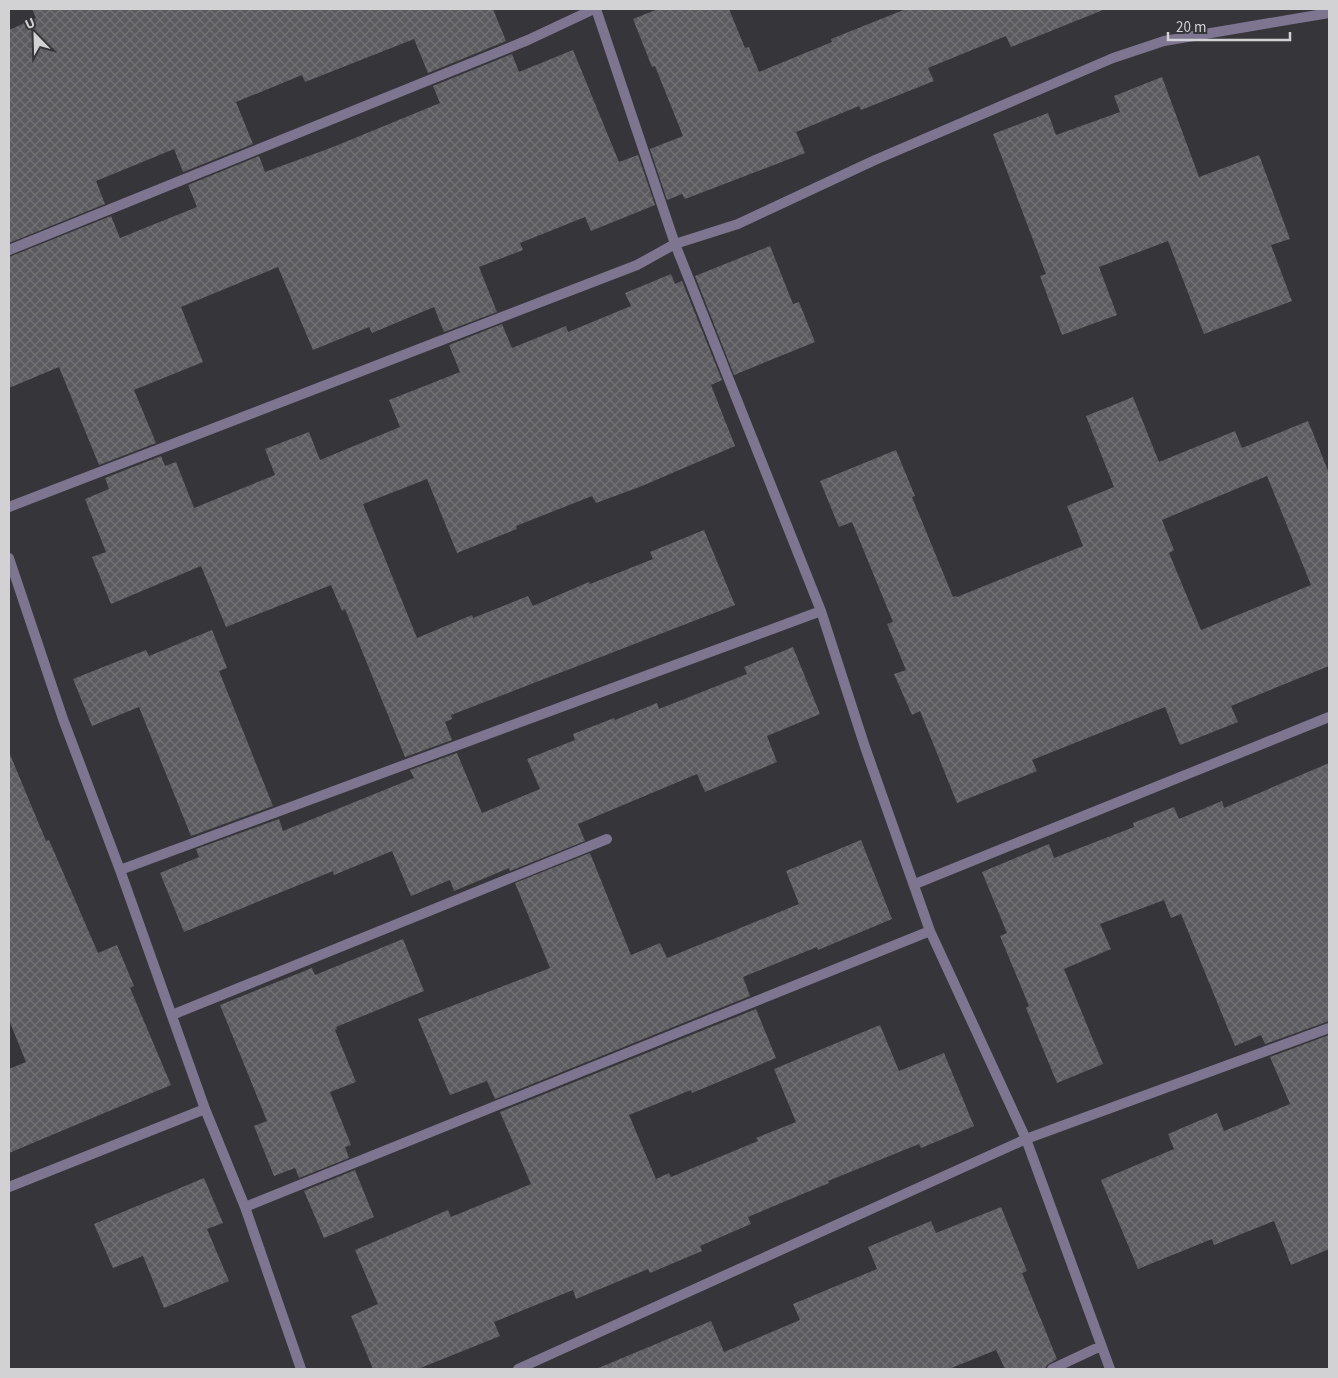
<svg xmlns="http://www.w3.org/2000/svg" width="1338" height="1378" viewBox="0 0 1338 1378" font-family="'Source Sans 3',sans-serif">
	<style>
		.building { fill: url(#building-cross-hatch); fill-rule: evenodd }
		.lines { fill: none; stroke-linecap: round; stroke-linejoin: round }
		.minor { stroke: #7e7590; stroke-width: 10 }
	</style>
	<defs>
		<pattern id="building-cross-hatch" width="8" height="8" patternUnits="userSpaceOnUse" patternTransform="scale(1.25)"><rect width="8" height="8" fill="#5c5b5f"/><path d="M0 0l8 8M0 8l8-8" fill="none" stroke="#727275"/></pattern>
	</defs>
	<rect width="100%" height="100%" fill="#363539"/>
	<path class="building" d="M 32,9 L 493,9 L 506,41 L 428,73 L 414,39 L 305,82 L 302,75 L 236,102 L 253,144 L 183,172 L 174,149 L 96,181 L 105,204 L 9,243 L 9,30 L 36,18 Z
		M 658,9 L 729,9 L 745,48 L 749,47 L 759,72 L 832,42 L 831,39 L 906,9 L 1103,10 L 1011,47 L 1006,36 L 928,68 L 934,81 L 861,110 L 859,106 L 796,132 L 805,153 L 685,199 L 682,194 L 667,200 L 650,149 L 683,136 L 655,66 L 652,67 L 633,19 Z
		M 573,50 L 619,162 L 638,155 L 655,205 L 591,231 L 585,217 L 520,243 L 523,250 L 479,267 L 497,312 L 444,332 L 434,307 L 372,333 L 369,327 L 313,350 L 278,267 L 181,307 L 203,362 L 134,390 L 156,443 L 99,465 L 59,367 L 9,388 L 9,257 L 111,216 L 120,238 L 197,207 L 188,185 L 259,156 L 265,172 L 333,147 L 440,103 L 433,86 L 512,54 L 519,72 Z
		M 1162,77 L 1199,177 L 1259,155 L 1290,239 L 1271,245 L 1292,301 L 1204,334 L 1168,241 L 1099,267 L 1117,315 L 1062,335 L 1040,276 L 1046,274 L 993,134 L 1048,113 L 1056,135 L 1120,112 L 1114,96 Z
		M 770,246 L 793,304 L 799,302 L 815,342 L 734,375 L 695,276 Z
		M 671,274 L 675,284 L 682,281 L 722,380 L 711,385 L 735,446 L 642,486 L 596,503 L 592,496 L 516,526 L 517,529 L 457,553 L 427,479 L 363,504 L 417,638 L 472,615 L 473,618 L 528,596 L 533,606 L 589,582 L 590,584 L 653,559 L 650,552 L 704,530 L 735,605 L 451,715 L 452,719 L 445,722 L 452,740 L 405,757 L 345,609 L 342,611 L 331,585 L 226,627 L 201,566 L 111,604 L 92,557 L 106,552 L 85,499 L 109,489 L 105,478 L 161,456 L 165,466 L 176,462 L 194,508 L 275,475 L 265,449 L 309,432 L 320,460 L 400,427 L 389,400 L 460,372 L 449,345 L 502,324 L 512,348 L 566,326 L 568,332 L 631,306 L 625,293 Z
		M 1133,397 L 1159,462 L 1235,431 L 1242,448 L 1308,421 L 1329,473 L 1329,666 L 1231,706 L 1238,722 L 1180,745 L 1165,707 L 1032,760 L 1037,771 L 957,803 L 920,711 L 912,715 L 894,674 L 906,670 L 887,624 L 893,622 L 852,522 L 839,527 L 820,481 L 896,450 L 915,496 L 912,497 L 953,597 L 956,596 L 957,597 L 1083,546 L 1067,506 L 1114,487 L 1086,416 ZM 1267,476 L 1311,585 L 1201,630 L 1169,553 L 1174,550 L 1162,520 Z
		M 212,630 L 227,668 L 219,671 L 273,806 L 191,836 L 139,707 L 92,726 L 73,679 L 146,650 L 149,656 Z
		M 793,647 L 820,714 L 767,736 L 777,762 L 705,792 L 697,774 L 578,824 L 585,841 L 510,871 L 509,868 L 454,891 L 450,880 L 411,896 L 392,851 L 334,875 L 333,871 L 184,932 L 160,873 L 199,857 L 196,849 L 279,819 L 283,831 L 414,778 L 410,770 L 457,753 L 482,813 L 540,789 L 527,759 L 575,740 L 573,734 L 614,718 L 615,720 L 657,703 L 659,709 L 747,674 L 744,667 Z
		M 9,752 L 46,841 L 49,840 L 98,953 L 117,945 L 134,986 L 130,988 L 171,1085 L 9,1153 L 9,1069 L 26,1062 L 9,1020 Z
		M 1329,763 L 1329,1021 L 1265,1044 L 1261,1035 L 1235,1046 L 1181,914 L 1171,918 L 1164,900 L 1100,924 L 1111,949 L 1064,969 L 1103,1064 L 1057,1083 L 1026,1008 L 1029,1006 L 1000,936 L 1007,933 L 982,872 L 1049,844 L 1054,858 L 1134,827 L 1133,823 L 1174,807 L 1179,819 L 1222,801 L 1224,808 Z
		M 861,840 L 892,919 L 818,950 L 817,947 L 743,977 L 750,996 L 495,1099 L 487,1081 L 450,1095 L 418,1019 L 550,968 L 515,883 L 590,853 L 631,955 L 660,943 L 667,958 L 799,904 L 786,871 Z
		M 403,939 L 424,991 L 336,1027 L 337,1029 L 335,1030 L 356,1082 L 330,1092 L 351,1145 L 345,1147 L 349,1158 L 299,1178 L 295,1168 L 274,1176 L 254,1126 L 267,1121 L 220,1005 L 312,968 L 315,975 Z
		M 756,1009 L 776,1058 L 692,1093 L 691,1090 L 629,1115 L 656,1179 L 669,1173 L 671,1177 L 758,1141 L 756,1138 L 796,1122 L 774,1069 L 880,1025 L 899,1071 L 944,1053 L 974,1126 L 921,1148 L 919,1144 L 828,1181 L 829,1183 L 748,1217 L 751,1224 L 700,1246 L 702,1251 L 650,1273 L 648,1269 L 576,1299 L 573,1290 L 494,1322 L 500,1336 L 418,1369 L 373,1369 L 351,1316 L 378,1304 L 355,1250 L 448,1210 L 451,1217 L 531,1184 L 500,1112 Z
		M 1329,1035 L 1329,1249 L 1291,1265 L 1274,1221 L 1214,1245 L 1212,1239 L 1138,1269 L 1101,1180 L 1174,1149 L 1168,1134 L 1217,1113 L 1224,1131 L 1290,1104 L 1270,1057 Z
		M 355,1170 L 374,1217 L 324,1238 L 304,1191 Z
		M 204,1178 L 223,1223 L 207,1229 L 229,1281 L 164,1308 L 143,1256 L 113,1268 L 94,1224 Z
		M 1001,1207 L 1027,1271 L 1022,1273 L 1057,1359 L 1047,1365 L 1045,1369 L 1005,1369 L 996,1350 L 949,1369 L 596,1369 L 711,1321 L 724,1352 L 800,1320 L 793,1304 L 877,1269 L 868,1247 L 931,1221 L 936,1233 Z"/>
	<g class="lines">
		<path class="minor" d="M 596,9 L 675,244 L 821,611 L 865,747 L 930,931 L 1026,1139 L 1110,1369
			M 9,250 L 528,40 L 594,9
			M 9,507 L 637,265 L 675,244 L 738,224 L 875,160 L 1113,58 L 1164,41 L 1329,13
			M 9,558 L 63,719 L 120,870 L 205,1109 L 245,1207 L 301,1369
			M 120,870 L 821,611
			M 915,884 L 1329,717
			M 172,1015 L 607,839
			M 9,1187 L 205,1109
			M 245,1207 L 930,931
			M 518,1369 L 1026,1139 L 1329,1028
			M 1052,1369 L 1101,1346"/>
	</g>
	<rect width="1338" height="1378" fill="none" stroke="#d2d1d4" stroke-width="20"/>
	<g transform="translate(35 35) rotate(337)" stroke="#363539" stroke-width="4" paint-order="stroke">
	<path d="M0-4L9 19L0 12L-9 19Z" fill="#d2d1d4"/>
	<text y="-8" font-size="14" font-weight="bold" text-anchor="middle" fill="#d2d1d4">U</text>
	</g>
	<path d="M1168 32v8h122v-8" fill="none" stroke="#d2d1d4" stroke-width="2.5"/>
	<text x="1176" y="32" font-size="15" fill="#d2d1d4" stroke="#363539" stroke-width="4" paint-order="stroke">20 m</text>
</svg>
